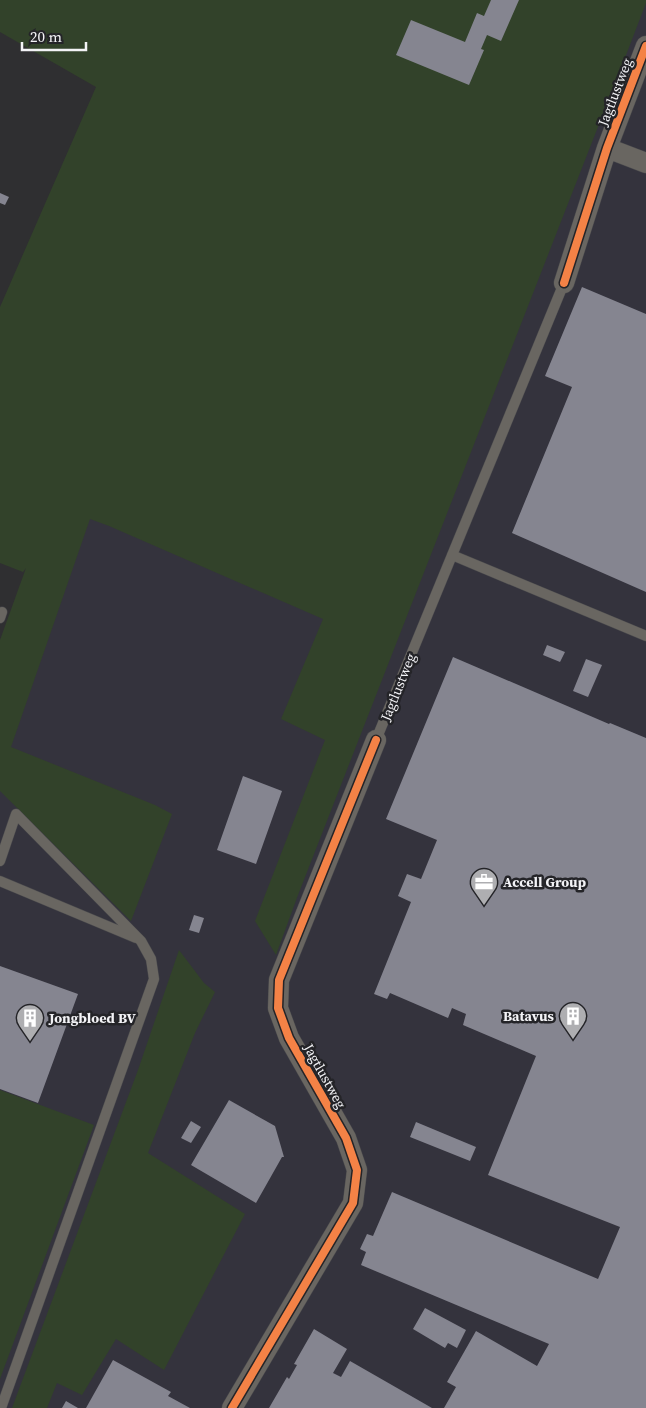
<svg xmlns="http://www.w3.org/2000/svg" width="646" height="1408" viewBox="0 0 646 1408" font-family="'Source Serif 4',serif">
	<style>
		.built { fill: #34333d }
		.green { fill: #32422a }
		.building { fill: #858590 }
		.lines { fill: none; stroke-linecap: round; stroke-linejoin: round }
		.service-casing { stroke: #4a4a4d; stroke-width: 11 }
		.minor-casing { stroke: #4a4a4d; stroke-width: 21 }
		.service { stroke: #696661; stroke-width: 10 }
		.minor { stroke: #696661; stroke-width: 20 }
		.cycleway-casing { stroke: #242428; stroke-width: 11 }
		.cycleway { stroke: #f48246; stroke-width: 8 }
		.labels { text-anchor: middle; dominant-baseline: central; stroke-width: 5; stroke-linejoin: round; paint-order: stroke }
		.street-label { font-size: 14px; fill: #f3f3f6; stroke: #242428 }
		.poi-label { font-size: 14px; font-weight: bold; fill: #f3f3f6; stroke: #242428; text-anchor: start }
	</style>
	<rect width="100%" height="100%" fill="#2f2f31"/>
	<path class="built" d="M 646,0 L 646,1408 L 0,1408 L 0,777 L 89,506 Z"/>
	<path class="green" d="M 0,0 L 646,0 L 646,3 L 628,50 L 298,895 L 276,955 L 255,921 L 325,740 L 281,719 L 323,619 L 109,526 L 90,519 L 11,747 L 155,805 L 172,814 L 131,921 L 0,791 L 0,640 L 26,568 L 23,572 L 0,563 L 0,307 L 96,87 L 0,32 Z
		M 179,950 L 204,983 L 215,992 L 195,1033 L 148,1153 L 245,1214 L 164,1370 L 116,1339 L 82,1395 L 57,1383 L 47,1408 L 12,1408 L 138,1070 Z
		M 0,1090 L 94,1125 L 0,1379 Z"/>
	<path class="building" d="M 491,0 L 519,0 L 501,41 L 487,35 L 481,49 L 484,50 L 469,85 L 396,55 L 411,20 L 465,42 L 477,13 L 484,16 Z
		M 0,193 L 9,197 L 5,205 L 0,203 Z
		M 582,287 L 646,314 L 646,592 L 512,533 L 572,387 L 545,376 Z
		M 547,645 L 565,652 L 560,662 L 543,655 Z
		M 453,657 L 609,724 L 610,723 L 646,738 L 646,1408 L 444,1408 L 456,1387 L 447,1382 L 476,1331 L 537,1366 L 549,1344 L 361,1265 L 366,1252 L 360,1249 L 367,1234 L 373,1236 L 392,1192 L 598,1279 L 620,1227 L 488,1175 L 536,1056 L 463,1025 L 466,1014 L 452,1008 L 448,1018 L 390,993 L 387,999 L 374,994 L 411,902 L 398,896 L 407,874 L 421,879 L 437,840 L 386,819 Z
		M 586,659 L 602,665 L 588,697 L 573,691 Z
		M 243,776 L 282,791 L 256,864 L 217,850 Z
		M 194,915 L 204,918 L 199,933 L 189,930 Z
		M 0,966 L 78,994 L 38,1103 L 0,1089 Z
		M 229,1100 L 275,1126 L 284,1157 L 282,1157 L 256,1203 L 191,1165 Z
		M 191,1121 L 201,1127 L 191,1143 L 181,1138 Z
		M 416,1122 L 476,1147 L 470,1161 L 410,1137 Z
		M 425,1308 L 466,1330 L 457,1348 L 448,1343 L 445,1348 L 413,1329 Z
		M 314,1329 L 347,1349 L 333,1373 L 341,1377 L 350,1361 L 432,1408 L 269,1408 L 287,1377 L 289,1379 L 297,1365 L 294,1364 Z
		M 113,1360 L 171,1392 L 168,1396 L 190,1408 L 86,1408 Z
		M 66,1401 L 78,1408 L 62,1408 Z"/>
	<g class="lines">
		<g class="service-casing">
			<path id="service" d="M 452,555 L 646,636
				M 0,618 L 2,612
				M 376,740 L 564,283
				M 0,861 L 16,814 L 141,941 L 151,959 L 154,979 L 1,1408
				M 0,881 L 136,938"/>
		</g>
		<g class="minor-casing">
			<path id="minor" d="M 607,148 L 646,163
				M 564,283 L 607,148 L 646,46
				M 232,1408 L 353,1203 L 357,1170 L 346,1138 L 289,1038 L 278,1008 L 279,980 L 376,740"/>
		</g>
		<use href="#service" class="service"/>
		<use href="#minor" class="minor"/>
		<g class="cycleway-casing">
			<path id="cycleway" d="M 564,283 L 607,148 L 646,46
				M 232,1408 L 353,1203 L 357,1170 L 346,1138 L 289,1038 L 278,1008 L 279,980 L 376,740"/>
		</g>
		<use href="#cycleway" class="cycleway"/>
	</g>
	<defs>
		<g id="office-pin" transform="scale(1.4375)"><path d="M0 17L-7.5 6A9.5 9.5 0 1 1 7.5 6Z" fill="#aeaeb1" stroke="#242428"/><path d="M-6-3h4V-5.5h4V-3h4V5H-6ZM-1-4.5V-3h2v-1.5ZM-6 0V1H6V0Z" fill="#fff"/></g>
		<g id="building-pin" transform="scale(1.4375)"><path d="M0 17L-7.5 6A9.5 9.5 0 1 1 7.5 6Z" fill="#aeaeb1" stroke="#242428"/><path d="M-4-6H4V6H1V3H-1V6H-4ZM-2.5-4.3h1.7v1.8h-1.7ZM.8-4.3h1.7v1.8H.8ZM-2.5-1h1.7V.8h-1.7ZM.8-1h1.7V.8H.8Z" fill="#fff"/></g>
	</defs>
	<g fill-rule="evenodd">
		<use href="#office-pin" x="484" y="882"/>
		<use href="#building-pin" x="573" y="1016"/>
		<use href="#building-pin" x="30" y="1018"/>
	</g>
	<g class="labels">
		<g class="street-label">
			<text transform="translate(615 92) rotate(-69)">Jagtlustweg</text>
			<text transform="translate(398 687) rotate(-68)">Jagtlustweg</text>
			<text transform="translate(325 1076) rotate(61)">Jagtlustweg</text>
		</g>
		<g class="poi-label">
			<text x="503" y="882">Accell Group</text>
			<text x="554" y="1016" text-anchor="end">Batavus</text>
			<text x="49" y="1018">Jongbloed BV</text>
		</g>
	</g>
	<path d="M22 42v8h64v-8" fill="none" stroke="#f3f3f6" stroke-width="2.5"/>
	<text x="30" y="42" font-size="15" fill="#f3f3f6" stroke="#242428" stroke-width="4" paint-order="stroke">20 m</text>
</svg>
